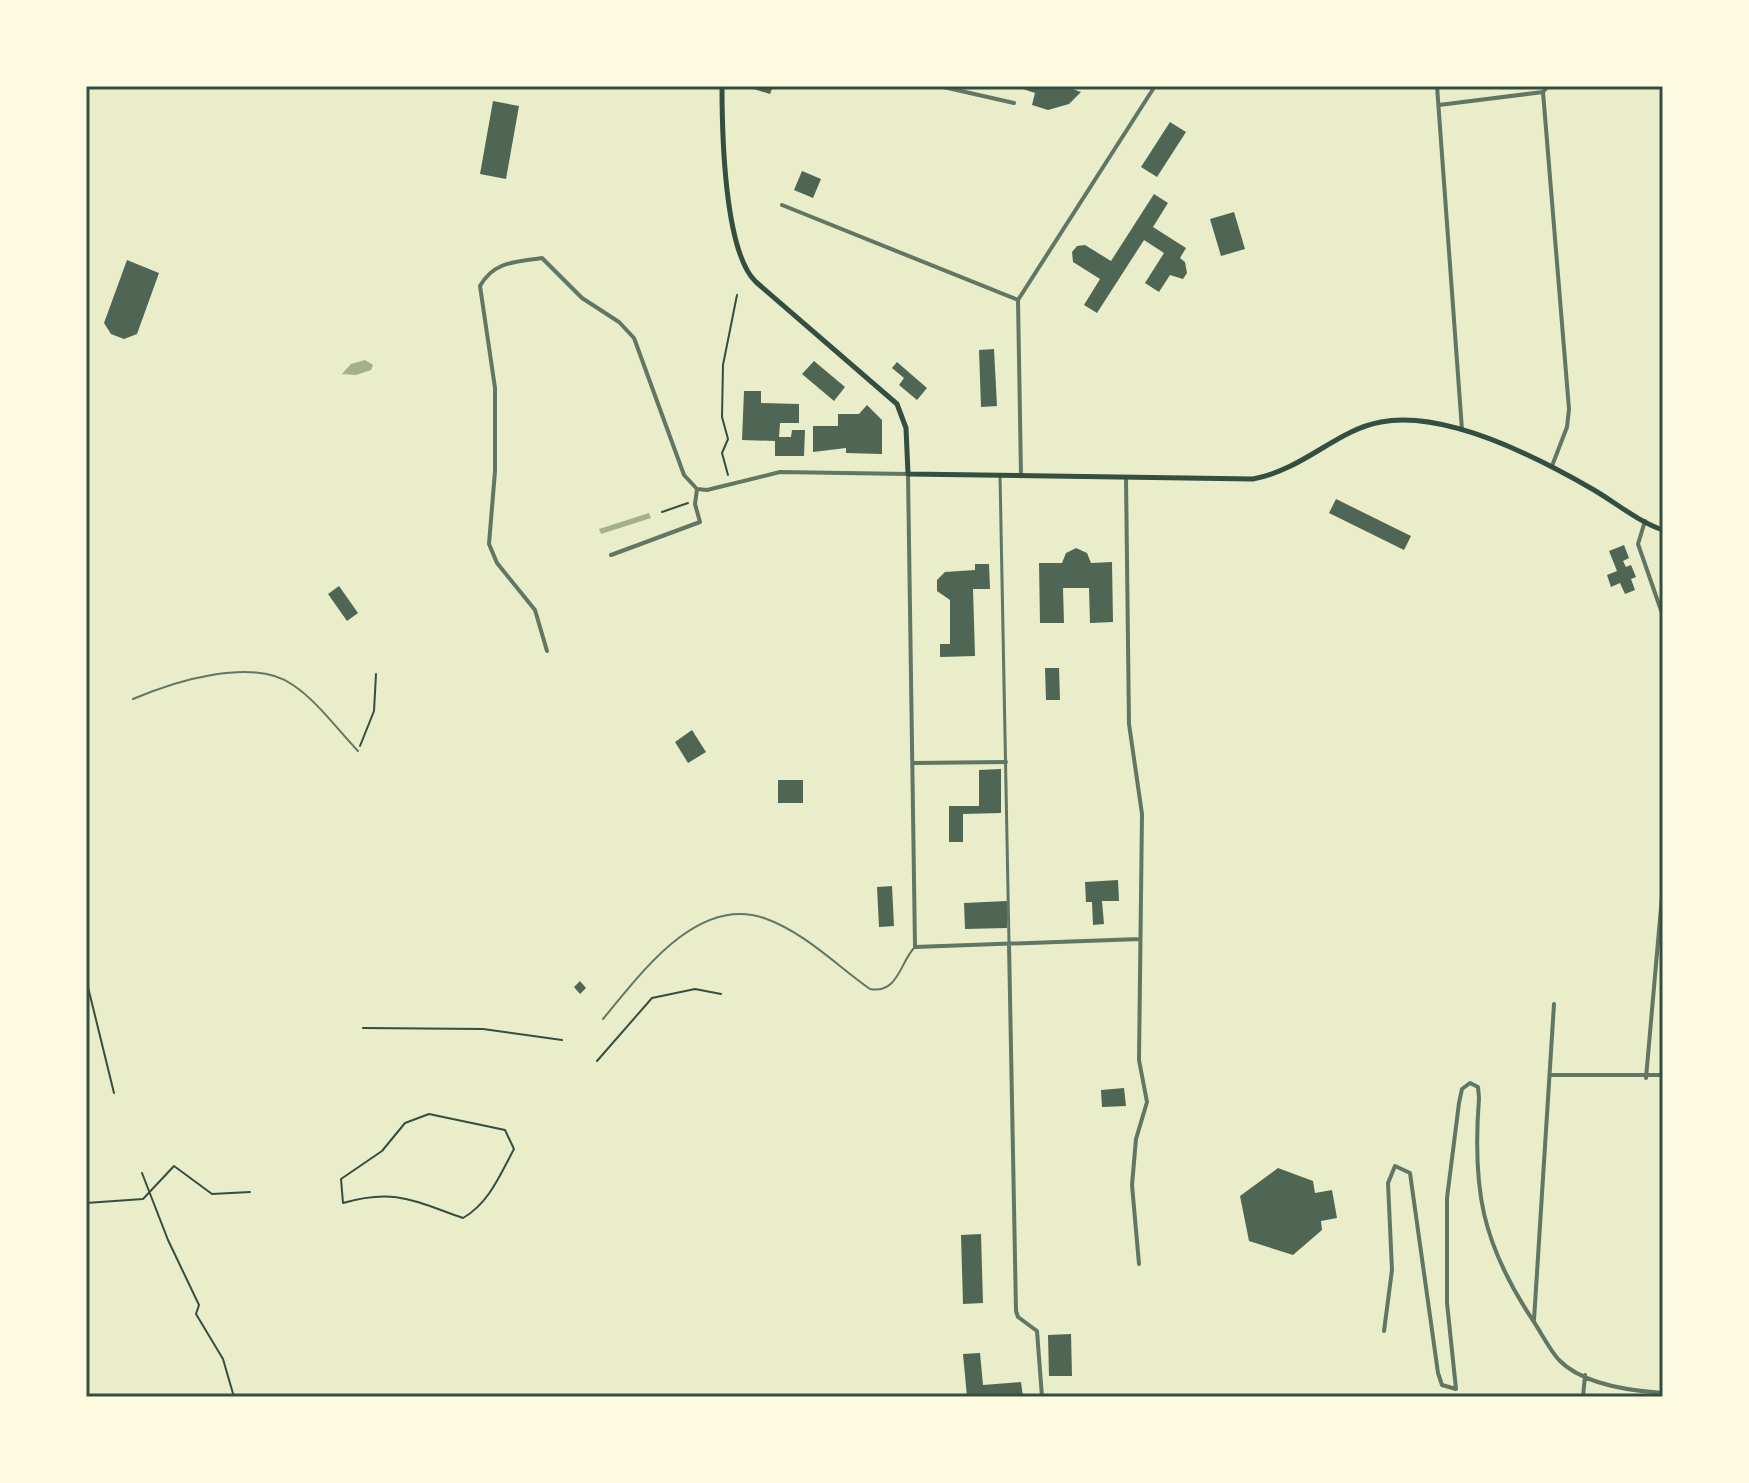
<svg xmlns="http://www.w3.org/2000/svg" width="1749" height="1483" viewBox="0 0 1749 1483" font-family="'PT Sans',sans-serif">
	<style>
		.water { fill: #a3b18a }
		.building { fill: #4f6655 }
		.lines { fill: none; stroke-linecap: round; stroke-linejoin: round }
		.path { stroke: #344e41; stroke-width: 2 }
		.service { stroke: #617663; stroke-width: 2 }
		.pedestrian { stroke: #617663; stroke-width: 3 }
		.minor { stroke: #617663; stroke-width: 4 }
		.secondary { stroke: #344e41; stroke-width: 5 }
		.neatline { fill: none; stroke: #344e41; stroke-width: 3 }
	</style>
	<rect width="100%" height="100%" fill="#e9edc9"/>
	<path class="water" d="M 365,360 L 373,365 L 371,370 L 356,375 L 342,374 L 351,364 Z
		M 649,513 L 651,518 L 601,534 L 599,529 Z"/>
	<path class="building" d="M 763,86 L 772,89 L 770,94 L 747,87 Z
		M 1014,86 L 1064,86 L 1081,92 L 1069,104 L 1048,110 L 1032,105 L 1035,93 Z
		M 493,101 L 519,106 L 506,179 L 480,174 Z
		M 1170,122 L 1186,132 L 1157,177 L 1141,167 Z
		M 802,171 L 821,179 L 813,198 L 794,190 Z
		M 1154,194 L 1168,203 L 1153,227 L 1186,248 L 1180,258 L 1185,262 L 1187,273 L 1183,279 L 1170,275 L 1159,292 L 1145,283 L 1164,253 L 1144,240 L 1097,313 L 1084,305 L 1100,279 L 1073,262 L 1072,252 L 1077,246 L 1085,245 L 1111,261 Z
		M 1234,212 L 1245,249 L 1221,256 L 1210,219 Z
		M 127,260 L 159,273 L 137,334 L 124,339 L 111,334 L 104,323 Z
		M 994,349 L 997,406 L 981,407 L 979,350 Z
		M 814,361 L 845,387 L 834,401 L 802,374 Z
		M 897,362 L 927,388 L 917,400 L 899,385 L 904,378 L 892,368 Z
		M 744,391 L 761,391 L 761,403 L 799,404 L 799,423 L 780,423 L 779,437 L 791,437 L 792,430 L 805,430 L 804,456 L 775,456 L 775,441 L 742,440 Z
		M 867,405 L 882,420 L 882,454 L 846,453 L 846,448 L 813,452 L 813,426 L 838,426 L 838,414 L 859,414 Z
		M 1336,499 L 1411,536 L 1404,550 L 1329,513 Z
		M 1624,545 L 1629,558 L 1623,561 L 1626,567 L 1631,565 L 1636,577 L 1631,579 L 1635,590 L 1625,594 L 1620,583 L 1611,587 L 1607,575 L 1617,571 L 1609,551 Z
		M 1076,548 L 1087,553 L 1091,563 L 1112,562 L 1113,622 L 1090,623 L 1089,588 L 1063,588 L 1064,623 L 1040,623 L 1039,563 L 1062,563 L 1066,553 Z
		M 975,564 L 989,564 L 990,589 L 973,589 L 975,656 L 940,657 L 940,644 L 950,644 L 950,600 L 937,591 L 937,580 L 945,572 L 975,570 Z
		M 339,586 L 358,613 L 347,621 L 328,594 Z
		M 1045,668 L 1059,668 L 1060,700 L 1046,700 Z
		M 692,730 L 706,752 L 688,763 L 675,742 Z
		M 1001,769 L 1001,813 L 963,814 L 963,842 L 949,842 L 949,806 L 979,806 L 979,770 Z
		M 778,780 L 803,780 L 803,803 L 778,803 Z
		M 1118,880 L 1119,901 L 1102,901 L 1104,924 L 1093,925 L 1092,902 L 1086,902 L 1085,882 Z
		M 892,886 L 894,926 L 879,927 L 877,887 Z
		M 1007,901 L 1007,928 L 965,929 L 964,903 Z
		M 580,981 L 586,988 L 580,994 L 574,987 Z
		M 1124,1088 L 1126,1106 L 1102,1107 L 1101,1090 Z
		M 1278,1168 L 1313,1181 L 1315,1193 L 1332,1190 L 1337,1218 L 1321,1221 L 1322,1230 L 1293,1255 L 1249,1241 L 1240,1196 Z
		M 981,1234 L 983,1303 L 963,1304 L 961,1235 Z
		M 1071,1334 L 1072,1376 L 1049,1376 L 1048,1335 Z
		M 980,1353 L 983,1385 L 1021,1382 L 1023,1397 L 967,1397 L 963,1354 Z"/>
	<g class="lines">
		<path class="path" d="M 728,475 L 722,453 L 728,439 L 722,417 L 723,365 L 737,295
			M 662,512 L 688,503
			M 360,746 L 374,711 L 376,674
			M 86,979 L 114,1093
			M 363,1028 L 483,1029 L 562,1040
			M 597,1061 L 652,998 L 695,989 L 721,994
			M 429,1114 L 505,1130 L 514,1149 C 500,1175 489,1203 463,1218 C 414,1201 395,1188 343,1203 L 341,1179 L 382,1151 L 405,1123 Z
			M 142,1173 L 168,1240 L 199,1305 L 196,1314 L 223,1359 L 234,1397
			M 86,1203 L 143,1199 L 174,1166 L 212,1194 L 250,1192"/>
		<path class="service" d="M 133,699 C 173,682 253,656 293,685 C 318,702 337,729 358,751
			M 603,1019 C 639,976 696,895 764,918 C 804,932 836,965 870,989 C 898,994 900,963 914,948"/>
		<path class="pedestrian" d="M 1000,475 L 1009,943"/>
		<path class="minor" d="M 939,86 L 1014,103
			M 1437,86 L 1462,430
			M 1548,86 L 1543,92 L 1569,409 L 1567,427 L 1552,466
			M 1439,105 L 1543,92
			M 782,205 L 1018,300
			M 1021,476 L 1018,300 L 1155,86
			M 1126,478 L 1129,724 L 1142,814 L 1139,1060 L 1147,1102 L 1136,1139 L 1132,1185 L 1139,1264
			M 697,489 L 707,490 L 780,472 L 908,474 L 915,947 L 1140,939
			M 1645,521 L 1638,544 L 1663,616
			M 611,555 L 700,522 L 695,504 L 697,489
			M 547,651 L 535,610 L 497,563 L 489,544 L 495,471 L 495,388 L 480,286 C 494,261 516,262 542,258 L 582,298 L 619,322 L 634,338 L 684,475 L 697,489
			M 914,763 L 1006,762
			M 1009,944 L 1016,1311 L 1018,1317 L 1037,1331 L 1042,1397
			M 1550,1075 L 1663,1075
			M 1646,1078 L 1663,885
			M 1534,1320 L 1554,1004
			M 1384,1331 L 1392,1270 L 1388,1183 L 1395,1166 L 1410,1173 L 1438,1373 L 1442,1385 L 1456,1389 L 1447,1303 L 1447,1198 L 1459,1103 L 1462,1089 L 1470,1083 L 1478,1087 L 1479,1098 C 1472,1189 1482,1243 1532,1319 C 1541,1332 1549,1349 1559,1360 C 1583,1385 1632,1391 1663,1393
			M 1583,1397 L 1585,1375"/>
		<path class="secondary" d="M 722,86 C 722,131 724,252 756,282 L 897,404 L 906,428 L 908,474 L 1253,479 C 1305,469 1336,430 1381,422 C 1446,410 1539,458 1594,490 C 1616,503 1639,522 1663,530"/>
	</g>
	<rect width="1749" height="1483" fill="none" stroke="#fefae0" stroke-width="176"/>
	<rect x="88" y="88" width="1573" height="1307" class="neatline"/>
</svg>
